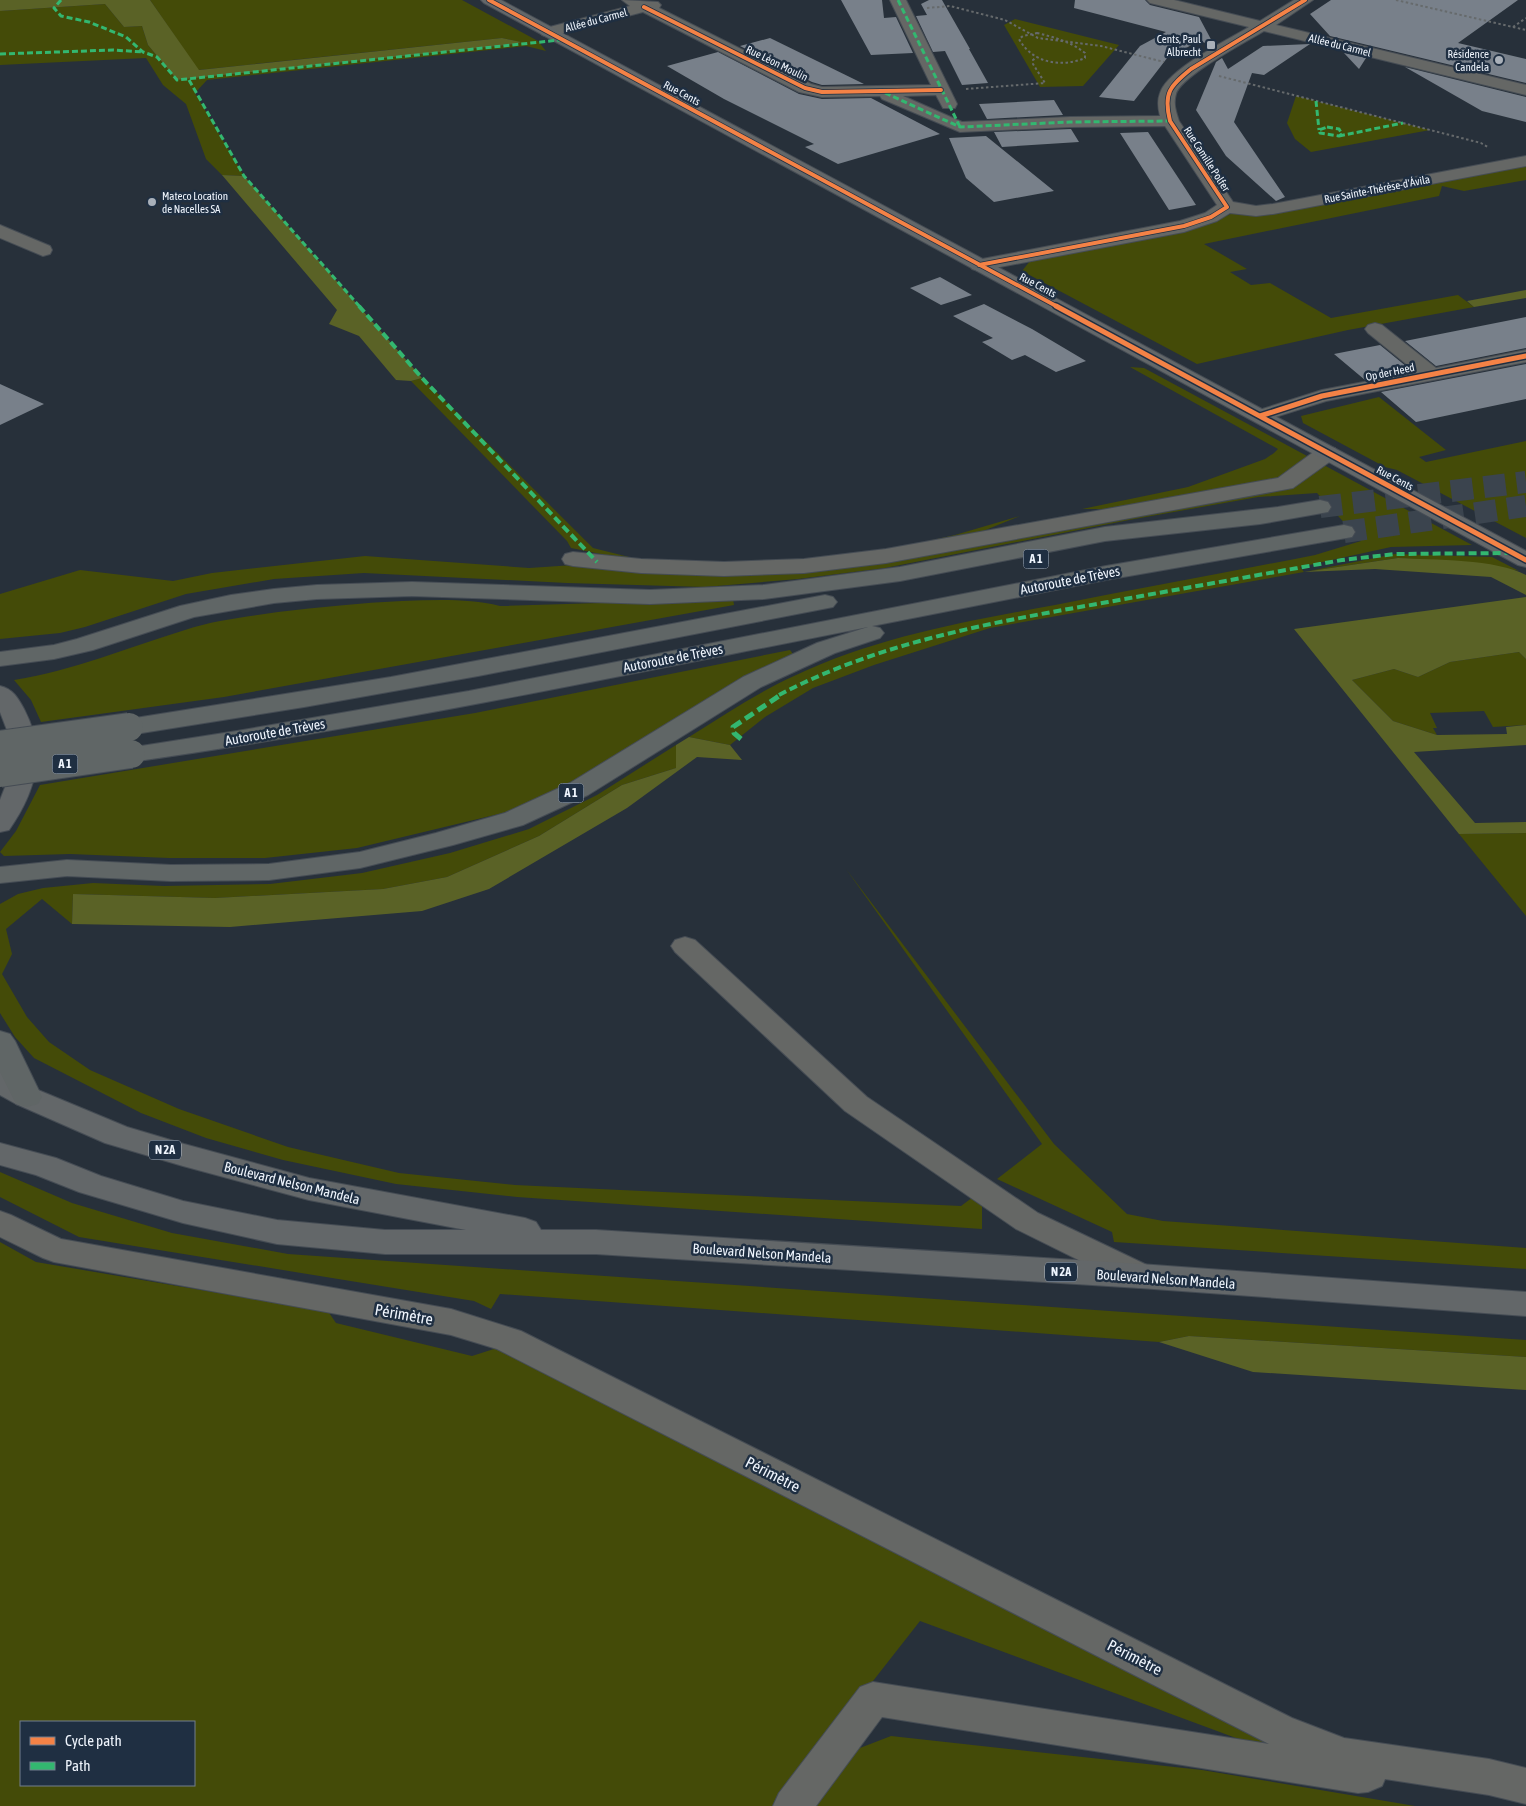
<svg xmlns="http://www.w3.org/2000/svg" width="1526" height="1806" viewBox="0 0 1526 1806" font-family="'Asap Condensed',sans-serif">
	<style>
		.green { fill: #444b08; fill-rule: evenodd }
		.forest { fill: #5a6226 }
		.building { fill: #78808a }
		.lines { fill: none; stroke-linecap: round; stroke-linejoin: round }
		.highway-tunnel { stroke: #3b444e; stroke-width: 22; stroke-dasharray: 22 11; stroke-linecap: butt }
		.minor-casing { stroke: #454c54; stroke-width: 2 }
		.major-casing { stroke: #454c54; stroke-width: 2 }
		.highway-casing { stroke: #454c54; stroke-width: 2 }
		.path { stroke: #666a6c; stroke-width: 2; stroke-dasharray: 2.5 2.5; stroke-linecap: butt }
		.minor { fill: #656765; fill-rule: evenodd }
		.major { fill: #636769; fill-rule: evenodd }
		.highway { fill: #606666; fill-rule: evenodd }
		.highway-bridge-casing { stroke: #454c54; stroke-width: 30; stroke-linecap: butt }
		.highway-bridge { stroke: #606666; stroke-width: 28 }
		.quiet-far2 { stroke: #33b770; stroke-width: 3; stroke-dasharray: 6 3; stroke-linecap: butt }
		.quiet-far1 { stroke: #33b770; stroke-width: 4; stroke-dasharray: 8 4; stroke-linecap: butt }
		.quiet { stroke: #33b770; stroke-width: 5; stroke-dasharray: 10 5; stroke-linecap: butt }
		.cycleway-far1-casing { stroke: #1f2f42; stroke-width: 5.5 }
		.cycleway-casing { stroke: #1f2f42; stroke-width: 8 }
		.cycleway-far1 { stroke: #f48246; stroke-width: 4 }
		.cycleway { stroke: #f48246; stroke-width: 5 }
		.poi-dot { fill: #a9b0b9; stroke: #1f2f42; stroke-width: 2 }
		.labels { text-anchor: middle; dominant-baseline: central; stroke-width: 5; stroke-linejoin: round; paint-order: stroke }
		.far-street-label { font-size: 11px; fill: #eff5fd; stroke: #1f2f42 }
		.far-poi-label { font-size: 11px; fill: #eff5fd; stroke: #1f2f42; text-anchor: end }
		.shield { fill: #1f2f42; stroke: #b1bac5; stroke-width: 1 }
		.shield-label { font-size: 12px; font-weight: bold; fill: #eff5fd }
		.street-label { font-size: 14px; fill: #eff5fd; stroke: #1f2f42 }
		.near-street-label { font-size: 16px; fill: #eff5fd; stroke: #1f2f42 }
	</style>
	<rect width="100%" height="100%" fill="#27303a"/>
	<path class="green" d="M 150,0 L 462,0 L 538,41 L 546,51 L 526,46 L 207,80 L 195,93 L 244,176 L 222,175 L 206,159 L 186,104 L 163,85 L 146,58 L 0,65 L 0,11 L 105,4 L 124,27 L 142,26 L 148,45 L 177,80 L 516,44 L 520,42 L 502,38 L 198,70 Z
		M 1015,19 L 1119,45 L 1083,86 L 1040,87 L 1004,25 Z
		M 1296,96 L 1430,130 L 1311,152 L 1295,139 L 1287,123 Z
		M 1526,165 L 1526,180 L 1464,191 L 1442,186 L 1439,196 L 1204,244 L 1247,269 L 1230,272 L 1251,285 L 1270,283 L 1331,318 L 1458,295 L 1474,307 L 1348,330 L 1197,364 L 1022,271 L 1030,261 L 1189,229 L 1207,224 L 1233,213 Z
		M 1130,367 L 1144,368 L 1472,545 L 1391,547 L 1300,567 L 1304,572 L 1395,554 L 1492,557 L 1519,571 L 1490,565 L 1398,558 L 1304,572 L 990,628 L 874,665 L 813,688 L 765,717 L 730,745 L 689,737 C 724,715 757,693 794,676 C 876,637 967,621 1055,605 C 1142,588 1228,572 1315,555 L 1361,541 L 1317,493 L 1258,497 L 1129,520 L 885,568 L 798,579 L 705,587 L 567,583 L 364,573 L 274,579 L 186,594 L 85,627 L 60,633 L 0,639 L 0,594 L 80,570 L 173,581 L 212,573 L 365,556 L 529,568 L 574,565 L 797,570 L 1278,484 L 1267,480 L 1221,491 L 1110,509 L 1082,509 L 1188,487 L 1265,459 L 1274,453 L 1278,449 Z
		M 422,378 L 593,548 L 641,560 L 725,563 L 803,560 L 883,551 L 955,535 L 1020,516 L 971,536 L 886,552 L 828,560 L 731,565 L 645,563 L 571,548 L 567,541 L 411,381 Z
		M 1379,397 L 1446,450 L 1419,457 L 1426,462 L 1526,441 L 1526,538 L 1397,470 L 1385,467 L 1303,423 L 1301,416 Z
		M 733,599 L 734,605 L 224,697 L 41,722 L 31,700 L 14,680 C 76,670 126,648 185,630 C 215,620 247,617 278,612 C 319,607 361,603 402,601 C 435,600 468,598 500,606 Z
		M 790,650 L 793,654 L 744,676 L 571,784 L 507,812 L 357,848 L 265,858 L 169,858 L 70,854 L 4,856 L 0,852 L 16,831 L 40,785 L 475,713 Z
		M 1519,652 L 1526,659 L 1526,725 L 1493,727 L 1484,711 L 1430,713 L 1437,728 L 1433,728 L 1437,735 L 1393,721 L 1352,680 L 1394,669 L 1418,677 L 1450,662 Z
		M 676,745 L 676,768 L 622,785 L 539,836 L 447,877 L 383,889 L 215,898 L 73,894 L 72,924 L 42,899 L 6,929 L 12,954 L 2,974 L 27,1017 L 49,1042 L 90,1070 L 179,1109 L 288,1147 L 399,1173 L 515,1185 L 961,1206 L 973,1197 L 982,1202 L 982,1229 L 517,1197 L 396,1184 L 283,1160 L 206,1138 L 141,1113 L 34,1058 L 15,1037 L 0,1013 L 0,904 L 18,894 L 43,888 L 93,883 L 164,886 L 270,884 L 362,873 L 450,853 L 529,829 L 597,795 Z
		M 1526,833 L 1526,916 L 1459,834 Z
		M 846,869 L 1054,1144 L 1127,1214 L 1163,1221 L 1526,1248 L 1526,1269 L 1114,1242 L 1112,1232 L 997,1179 L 1042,1144 Z
		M 0,1172 L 72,1203 L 172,1233 L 288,1254 L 1526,1340 L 1526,1357 L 1189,1336 L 1159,1342 L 500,1294 L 491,1309 L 474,1301 L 79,1237 L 0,1197 Z
		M 0,1242 L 36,1262 L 248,1298 L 325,1307 L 336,1323 L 472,1356 L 497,1348 L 1273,1742 L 1271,1751 L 920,1621 L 775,1806 L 0,1806 ZM 21,1722 L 194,1722 L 194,1785 L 21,1785 Z
		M 891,1736 L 1202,1770 L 1415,1806 L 806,1806 L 847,1753 Z"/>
	<path class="forest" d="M 0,0 L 150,0 L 199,70 L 502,38 L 521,42 L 516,44 L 177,80 L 148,45 L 142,26 L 124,27 L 105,4 L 0,11 Z
		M 222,175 L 244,176 L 422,378 L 411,381 L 396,380 L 359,336 L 329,324 L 337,310 Z
		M 1526,290 L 1526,298 L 1474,307 L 1467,301 Z
		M 1398,558 C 1433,560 1497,559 1526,575 L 1526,595 L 1491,577 L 1375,569 L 1304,572 Z
		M 1526,597 L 1526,659 L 1519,652 L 1450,662 L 1418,677 L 1394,669 L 1352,680 L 1393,721 L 1437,735 L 1507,734 L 1506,727 L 1526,725 L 1526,745 L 1414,752 L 1475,823 L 1526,822 L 1526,833 L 1459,834 L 1294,629 Z
		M 689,737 L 730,745 L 742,760 L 697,757 L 627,808 L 489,889 L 422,911 L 230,927 L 72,924 L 73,894 L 215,898 L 383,889 L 447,877 L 539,836 L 622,785 L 676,768 L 676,745 Z
		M 1189,1336 L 1526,1357 L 1526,1390 L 1253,1372 L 1159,1342 Z"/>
	<path class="building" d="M 841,0 L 882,0 L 884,18 L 896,17 L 913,53 L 871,55 Z
		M 929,0 L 942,0 L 970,49 L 969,49 L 988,83 L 962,85 L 945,51 L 933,52 L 916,16 L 927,15 L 921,4 Z
		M 1075,0 L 1145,0 L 1150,5 L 1199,17 L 1214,45 L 1198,41 L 1176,54 L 1171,53 L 1134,101 L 1099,97 L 1140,46 L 1166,32 L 1074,8 Z
		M 1331,0 L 1518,0 L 1458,43 L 1526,59 L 1526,83 L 1330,36 L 1310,14 Z
		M 770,38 L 864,84 L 822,85 L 812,82 L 740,46 Z
		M 1310,44 L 1264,75 L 1252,73 L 1234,122 L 1285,197 L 1276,201 L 1226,156 L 1196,110 L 1216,62 L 1222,58 L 1228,69 L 1263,46 Z
		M 718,52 L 799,94 L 822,99 L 871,98 L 940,134 L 838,164 L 805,147 L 814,144 L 724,99 L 667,66 Z
		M 1344,53 L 1366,58 L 1359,69 Z
		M 1405,67 L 1526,97 L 1526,122 L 1482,111 Z
		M 1054,100 L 1063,115 L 987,119 L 979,104 Z
		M 1071,129 L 1079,142 L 1002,147 L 994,132 Z
		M 1148,132 L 1185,188 L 1196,205 L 1169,210 L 1120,133 Z
		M 986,136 L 1054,191 L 994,202 L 966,178 L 949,138 Z
		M 940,277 L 972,295 L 941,305 L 910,288 Z
		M 984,304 L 1032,329 L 1086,361 L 1056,372 L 1025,355 L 1012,360 L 982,342 L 993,338 L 953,316 Z
		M 1526,317 L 1526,348 L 1436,366 L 1405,341 Z
		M 1380,345 L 1412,371 L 1365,380 L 1334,354 Z
		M 1526,364 L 1526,399 L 1416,422 L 1381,392 Z
		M 0,384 L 44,404 L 0,425 Z"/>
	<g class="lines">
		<path class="highway-tunnel" d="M 1320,507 L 1526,482
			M 1344,532 L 1526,506"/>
		<g class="minor-casing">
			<path id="minor" d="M 622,0 L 658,2 L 661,5 L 659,8 L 811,84 L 822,87 L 931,85 L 890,0 L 906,0 L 957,104 L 955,108 L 943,108 L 936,95 L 903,96 L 962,122 L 1070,117 L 1160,116 C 1158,108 1157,101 1160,93 C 1168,69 1226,41 1249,27 L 1150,3 L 1147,0 L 1174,0 L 1260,21 L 1294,0 L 1313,0 L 1276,25 L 1526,85 L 1526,95 L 1264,31 C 1246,42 1181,76 1176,94 C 1173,104 1176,112 1179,121 L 1233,202 L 1256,206 L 1273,204 L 1526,156 L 1526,166 L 1273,214 L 1256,216 L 1230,213 L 1217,221 L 1184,232 L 979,271 L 972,269 L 970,265 L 972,261 L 1180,221 L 1205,213 L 1217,205 L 1165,126 L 1070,127 L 960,132 L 882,99 L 880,96 L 822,97 L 799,92 L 643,12 L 548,37 L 542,35 L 540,32 L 542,29 L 630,6 Z
				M 0,225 L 50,246 L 52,250 L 50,254 L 43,256 L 0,238 Z
				M 1375,323 L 1382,325 L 1436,368 L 1526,350 L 1526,362 L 1326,401 L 1260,422 L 1253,420 L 1249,416 L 1253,412 L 1322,390 L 1416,372 L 1368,333 L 1365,329 L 1368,325 Z
				M 1327,447 L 1335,448 L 1338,453 L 1335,458 L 1293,488 L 886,563 L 804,573 L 724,576 L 641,573 L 573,566 L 565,564 L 562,559 L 565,554 L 573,552 L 641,559 L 724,562 L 804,559 L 886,549 L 1278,478 L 1319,448 Z
				M 685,937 L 695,940 L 867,1097 L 1038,1213 L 1151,1267 L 1156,1276 L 1151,1285 L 1140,1288 L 1129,1285 L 1016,1229 L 845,1111 L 675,952 L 671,946 L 675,940 Z
				M 0,1211 L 11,1215 L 61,1239 L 451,1309 L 521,1331 L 1292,1718 L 1344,1738 L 1489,1759 L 1526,1768 L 1526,1804 L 1489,1795 L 1385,1779 L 1382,1786 L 1368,1792 L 1358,1793 L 882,1717 L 816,1806 L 773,1806 L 779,1793 L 860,1687 L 873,1682 L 1269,1744 L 497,1349 L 451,1335 L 54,1262 L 43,1258 L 0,1237 Z"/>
		</g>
		<g class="major-casing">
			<path id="major" d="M 481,0 L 501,0 L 1526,551 L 1526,567 L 1518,565 L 484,3 Z
				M 0,686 C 13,689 18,698 24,709 C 47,753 36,791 9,830 L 0,832 L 0,800 L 7,782 L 12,753 L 10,738 L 0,712 Z
				M 0,1071 L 11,1074 L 38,1090 L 127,1127 L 184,1144 L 309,1178 L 525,1218 L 536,1222 L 541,1230 L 596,1230 L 1140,1264 L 1526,1292 L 1526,1316 L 1140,1288 L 596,1254 L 385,1254 L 277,1244 L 183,1223 L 79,1192 L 36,1175 L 0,1165 L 0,1143 L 56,1158 L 101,1176 L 183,1201 L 277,1220 L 385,1230 L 466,1230 L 309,1200 L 183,1166 L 105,1143 L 16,1104 L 0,1095 Z"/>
		</g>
		<g class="highway-casing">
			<path id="highway" d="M 1320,500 L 1328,502 L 1331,507 L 1328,512 L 1260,524 L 1105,541 L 900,581 L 764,599 L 650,604 L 412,596 L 317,599 L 274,603 L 194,617 L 93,650 L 54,659 L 0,666 L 0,652 L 54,645 L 77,639 L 180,606 L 231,595 L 274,589 L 317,585 L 412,582 L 650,590 L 764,585 L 900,567 L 1105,527 L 1278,507 Z
				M 1344,525 L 1352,527 L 1355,532 L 1352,537 L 1106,580 L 872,626 L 880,628 L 884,633 L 880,638 L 835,653 L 761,687 L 588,795 L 523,825 L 453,845 L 360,868 L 269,880 L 171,881 L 67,876 L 0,883 L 0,867 L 67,860 L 171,865 L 269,864 L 360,852 L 436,833 L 505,813 L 570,783 L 743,677 L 817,643 L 868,627 C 623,675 378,727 131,762 L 122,759 L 118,754 L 122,749 L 237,731 L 469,691 L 1106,566 Z
				M 825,595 L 833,597 L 837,602 L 833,607 L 478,676 L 304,707 L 129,735 L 120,732 L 116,727 L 120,722 L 129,719 L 391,677 Z
				M 0,1031 L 10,1034 L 15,1041 L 42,1097 L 38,1104 L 27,1107 L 16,1104 L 0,1072 Z"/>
		</g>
		<path class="path" d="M 1396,0 L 1526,30
			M 927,8 L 950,6 L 1005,20 L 1038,38 L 1101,46 L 1164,62
			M 1513,27 L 1526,18
			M 1037,33 C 1054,37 1071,42 1085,53 L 1085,58 C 1061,68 1032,63 1019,39 L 1023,36 Z
			M 1219,76 L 1481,143 L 1488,147
			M 966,89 L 1045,83 L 1033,64 L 1033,60 L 1037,57"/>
		<use href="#minor" class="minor"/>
		<use href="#major" class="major"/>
		<use href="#highway" class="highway"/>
		<g class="highway-bridge-casing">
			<path id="highway-bridge" d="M 0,745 L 129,727
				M 0,773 L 131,754"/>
		</g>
		<use href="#highway-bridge" class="highway-bridge"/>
		<path class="quiet-far2" d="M 61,0 L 54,8 L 61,16 L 89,22 L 126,37 L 143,52 L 157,57 L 177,80 L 560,40
			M 898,0 L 960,127
			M 0,54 L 113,50 L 143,52
			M 189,80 L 244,176 L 360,307
			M 885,93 L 960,127 L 1070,122 L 1170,121
			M 1316,101 L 1319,130
			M 1327,127 L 1339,129 L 1342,134 L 1339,136 L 1320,133 L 1319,130 Z
			M 1339,136 L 1403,123"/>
		<path class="quiet-far1" d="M 359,306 L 422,378 L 597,562
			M 779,695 C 882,641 995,622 1108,602 C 1186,588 1264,574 1342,560 L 1395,554 L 1508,553"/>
		<path class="quiet" d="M 741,739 L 734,733 L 733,727 L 782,694"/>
		<g class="cycleway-far1-casing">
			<path id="cycleway-far1" d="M 489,0 L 1058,307
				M 644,7 L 805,88 L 822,92 L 941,90
				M 979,265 L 1184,226 L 1211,217 L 1227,207 L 1170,121 C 1163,93 1170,86 1191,69 L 1305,0"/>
		</g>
		<g class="cycleway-casing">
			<path id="cycleway" d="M 1056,306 L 1526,560
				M 1260,416 L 1322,396 L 1526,356"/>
		</g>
		<use href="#cycleway-far1" class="cycleway-far1"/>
		<use href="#cycleway" class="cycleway"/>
	</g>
	<g class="poi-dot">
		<rect x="1206" y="40" width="10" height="10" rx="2.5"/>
		<circle cx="1499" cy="60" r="5"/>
		<circle cx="152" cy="202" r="5"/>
	</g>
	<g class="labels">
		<g class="far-street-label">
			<text transform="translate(596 20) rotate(-15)">Allée du Carmel</text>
			<text transform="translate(1340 45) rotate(14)">Allée du Carmel</text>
			<text transform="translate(777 63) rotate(26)">Rue Léon Moulin</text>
			<text transform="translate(682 93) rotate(28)">Rue Cents</text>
			<text transform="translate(1207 159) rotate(57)">Rue Camille Polfer</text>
			<text transform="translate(1377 189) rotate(-11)">Rue Sainte-Thérèse-d'Ávila</text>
			<text transform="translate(1038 285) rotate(28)">Rue Cents</text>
			<text transform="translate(1390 372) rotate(-12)">Op der Heed</text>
			<text transform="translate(1395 478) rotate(28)">Rue Cents</text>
		</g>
		<g class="far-poi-label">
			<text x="1201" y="39">Cents, Paul<tspan x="1201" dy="13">Albrecht</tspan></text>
			<text x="1489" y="54">Résidence<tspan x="1489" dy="13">Candela</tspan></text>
			<text x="162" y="196" text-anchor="start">Mateco Location<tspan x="162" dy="13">de Nacelles SA</tspan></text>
		</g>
		<g class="shield">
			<rect x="1023.5" y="549.5" width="25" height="19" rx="4"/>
			<rect x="52.5" y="754.5" width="25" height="19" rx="4"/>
			<rect x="558.5" y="783.5" width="25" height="19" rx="4"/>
			<rect x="149" y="1140.5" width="32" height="19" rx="4"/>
			<rect x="1045" y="1262.5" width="32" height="19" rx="4"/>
		</g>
		<g class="shield-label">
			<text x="1036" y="559">A 1</text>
			<text x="65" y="764">A 1</text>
			<text x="571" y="793">A 1</text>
			<text x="165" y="1150">N 2A</text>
			<text x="1061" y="1272">N 2A</text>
		</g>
		<g class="street-label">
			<text transform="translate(1070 580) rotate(-11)">Autoroute de Trèves</text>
			<text transform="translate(673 658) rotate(-11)">Autoroute de Trèves</text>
			<text transform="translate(275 732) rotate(-10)">Autoroute de Trèves</text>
			<text transform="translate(292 1183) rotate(14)">Boulevard Nelson Mandela</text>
			<text transform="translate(762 1253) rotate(4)">Boulevard Nelson Mandela</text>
			<text transform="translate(1166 1279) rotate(4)">Boulevard Nelson Mandela</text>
		</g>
		<g class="near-street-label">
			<text transform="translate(404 1314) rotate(10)">Périmètre</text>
			<text transform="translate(773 1474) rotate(27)">Périmètre</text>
			<text transform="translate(1135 1657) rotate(27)">Périmètre</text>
		</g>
	</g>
	<rect x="20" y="1721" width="175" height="65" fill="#1f2f42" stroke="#727e8d"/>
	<rect x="30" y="1737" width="25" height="8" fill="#f48246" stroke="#727e8d"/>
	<text x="65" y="1746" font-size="15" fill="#eff5fd">Cycle path</text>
	<rect x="30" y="1762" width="25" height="8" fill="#33b770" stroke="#727e8d"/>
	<text x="65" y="1771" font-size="15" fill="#eff5fd">Path</text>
</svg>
